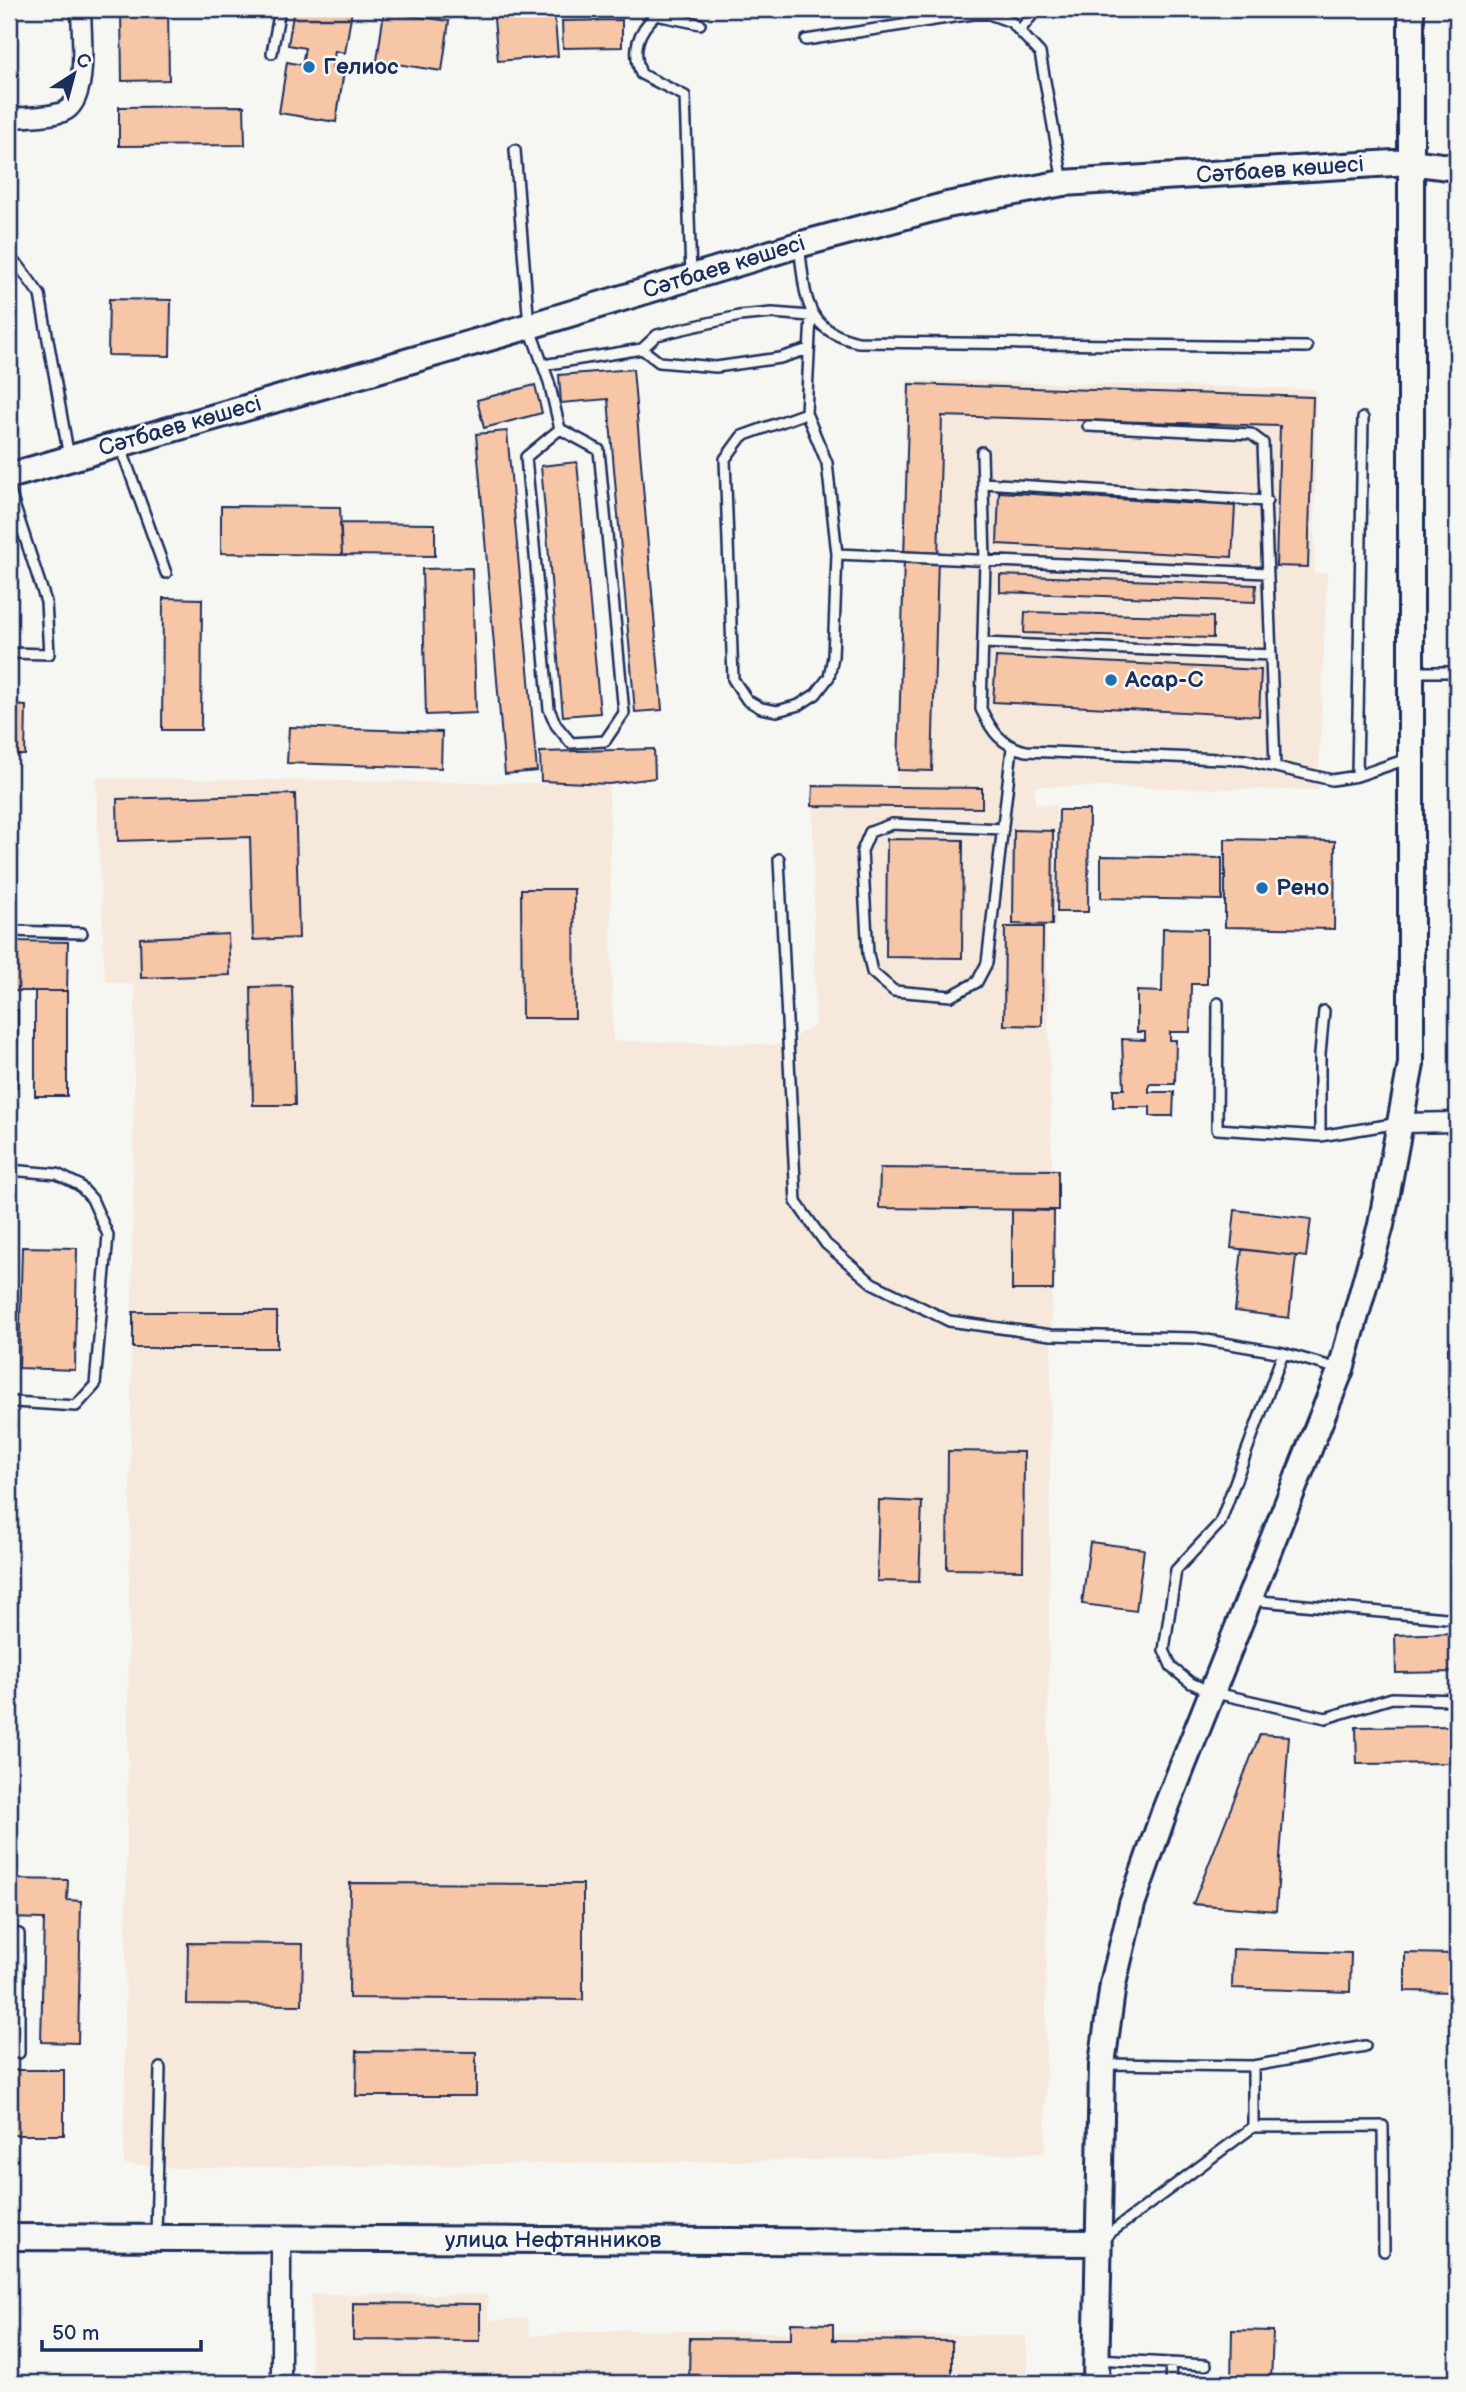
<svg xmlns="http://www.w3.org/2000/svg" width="1466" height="2392" viewBox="0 0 1466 2392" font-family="'Balsamiq Sans',sans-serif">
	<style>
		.built { fill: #f6e8db }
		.building { fill: #f7c6a6; stroke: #1b2f5e; stroke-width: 2 }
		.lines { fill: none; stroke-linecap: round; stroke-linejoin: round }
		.lane-casing { stroke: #1b2f5e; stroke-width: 14 }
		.street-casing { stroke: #1b2f5e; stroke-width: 23 }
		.secondary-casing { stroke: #1b2f5e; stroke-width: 30 }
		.lane { stroke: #f6f6f2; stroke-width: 9 }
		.street { stroke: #f6f6f2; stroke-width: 18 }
		.secondary { stroke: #f6f6f2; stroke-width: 24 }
		.poi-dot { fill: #1f6fb2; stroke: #f6f6f2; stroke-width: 2.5 }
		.labels { text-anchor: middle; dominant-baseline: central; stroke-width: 5; stroke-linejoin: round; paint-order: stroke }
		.poi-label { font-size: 23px; font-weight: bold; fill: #1b2f5e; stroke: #f6f6f2; text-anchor: start }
		.street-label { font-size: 23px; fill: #1b2f5e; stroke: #f6f6f2 }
	</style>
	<rect width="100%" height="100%" fill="#f6f6f2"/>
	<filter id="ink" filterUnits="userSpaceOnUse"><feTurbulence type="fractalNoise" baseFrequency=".0143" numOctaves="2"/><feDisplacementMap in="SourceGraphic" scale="14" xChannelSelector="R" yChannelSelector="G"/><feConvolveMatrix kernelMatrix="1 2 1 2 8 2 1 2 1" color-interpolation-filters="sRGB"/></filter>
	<g filter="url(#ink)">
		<path class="built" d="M 907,380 L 1316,389 L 1314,573 L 1327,572 L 1318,790 L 1035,786 L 1035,804 L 1056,806 L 1056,927 L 1046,928 L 1052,1169 L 1058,1170 L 1058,1210 L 1054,1211 L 1051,1335 L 1045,2153 L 802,2160 L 179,2168 L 124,2164 L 135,985 L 105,981 L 96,778 L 609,784 L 613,1041 L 778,1045 L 815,1026 L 813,786 L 896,787 Z
			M 311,2294 L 487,2295 L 489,2321 L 527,2318 L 530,2336 L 617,2330 L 1026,2336 L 1028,2383 L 312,2383 Z"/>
		<path class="building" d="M 121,9 L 168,9 L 169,80 L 122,81 Z
			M 294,9 L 352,10 L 345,53 L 335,51 L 332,69 L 344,71 L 336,122 L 279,113 L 287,62 L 302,65 L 305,48 L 288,45 Z
			M 493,9 L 554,9 L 558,56 L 498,61 Z
			M 384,12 L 449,21 L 442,71 L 377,61 Z
			M 622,20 L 622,47 L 563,48 L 562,21 Z
			M 244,106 L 245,145 L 119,146 L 119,107 Z
			M 109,299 L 171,300 L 170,356 L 108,355 Z
			M 633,369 L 662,710 L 635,712 L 608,399 L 561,403 L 559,375 Z
			M 909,384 L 1313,397 L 1308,567 L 1276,566 L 1280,426 L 942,416 L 932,771 L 898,770 Z
			M 535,385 L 542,413 L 484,428 L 477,400 Z
			M 507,431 L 537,771 L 505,774 L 476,434 Z
			M 577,462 L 600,713 L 563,716 L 541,466 Z
			M 999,492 L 1235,506 L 1232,557 L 997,544 Z
			M 221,506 L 340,507 L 342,555 L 221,553 Z
			M 340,523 L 435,524 L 435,556 L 342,555 Z
			M 472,568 L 476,713 L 426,715 L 422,569 Z
			M 1000,575 L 1256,585 L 1255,602 L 1000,592 Z
			M 163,598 L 202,599 L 201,730 L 162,730 Z
			M 1025,612 L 1213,617 L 1213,638 L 1024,633 Z
			M 996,657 L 1261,670 L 1259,716 L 993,702 Z
			M 9,705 L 26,706 L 25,755 L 9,755 Z
			M 289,727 L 442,732 L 441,768 L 287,763 Z
			M 654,749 L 655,778 L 609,784 L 541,781 L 540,752 Z
			M 813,786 L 982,788 L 982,808 L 812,806 Z
			M 295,794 L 299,938 L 253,940 L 250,837 L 118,841 L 117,799 Z
			M 1059,810 L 1089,810 L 1088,912 L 1057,912 Z
			M 1014,830 L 1053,831 L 1052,925 L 1013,924 Z
			M 887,839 L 963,840 L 962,958 L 886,957 Z
			M 1225,839 L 1335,841 L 1334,929 L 1225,927 Z
			M 1101,856 L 1222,858 L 1222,900 L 1101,898 Z
			M 521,889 L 574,889 L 575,1018 L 522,1018 Z
			M 1005,927 L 1043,927 L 1042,1026 L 1004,1025 Z
			M 1163,928 L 1207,929 L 1207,984 L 1191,984 L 1190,1032 L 1170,1032 L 1170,1040 L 1176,1040 L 1175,1084 L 1149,1084 L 1149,1092 L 1174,1092 L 1173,1116 L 1150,1116 L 1150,1107 L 1113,1107 L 1113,1089 L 1124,1089 L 1122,1039 L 1145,1040 L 1145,1032 L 1137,1032 L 1137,991 L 1162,992 Z
			M 228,934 L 230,975 L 141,978 L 140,938 Z
			M 9,941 L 68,942 L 67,991 L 9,991 Z
			M 292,986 L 295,1105 L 253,1105 L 251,987 Z
			M 35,991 L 67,991 L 67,1096 L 35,1096 Z
			M 9,1010 L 18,1010 L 17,1087 L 9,1087 Z
			M 880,1168 L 1058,1170 L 1058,1210 L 879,1208 Z
			M 1012,1210 L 1054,1211 L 1053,1290 L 1012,1290 Z
			M 1235,1210 L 1311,1219 L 1306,1257 L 1231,1248 Z
			M 22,1247 L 77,1248 L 75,1370 L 19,1368 Z
			M 1242,1249 L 1296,1256 L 1289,1318 L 1235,1311 Z
			M 133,1312 L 277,1312 L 277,1348 L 133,1348 Z
			M 1448,1348 L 1457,1348 L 1457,1389 L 1448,1389 Z
			M 948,1451 L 1024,1452 L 1023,1570 L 947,1569 Z
			M 9,1466 L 14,1466 L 15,1522 L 9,1522 Z
			M 879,1500 L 922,1502 L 919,1582 L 877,1581 Z
			M 1090,1542 L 1144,1549 L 1136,1611 L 1082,1604 Z
			M 1457,1633 L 1457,1672 L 1396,1673 L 1395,1635 Z
			M 1457,1726 L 1457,1763 L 1357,1764 L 1356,1727 Z
			M 1260,1734 L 1289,1736 L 1276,1911 L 1193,1904 Z
			M 9,1879 L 68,1880 L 67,1900 L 81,1901 L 78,2043 L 41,2042 L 44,1919 L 9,1918 Z
			M 350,1883 L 583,1884 L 583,2000 L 349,1998 Z
			M 188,1943 L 303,1944 L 302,2005 L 187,2004 Z
			M 1233,1949 L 1351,1953 L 1350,1992 L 1232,1988 Z
			M 1405,1953 L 1457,1954 L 1457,1992 L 1405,1991 Z
			M 357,2051 L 476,2052 L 476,2096 L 356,2096 Z
			M 9,2070 L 64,2070 L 64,2135 L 9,2135 Z
			M 353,2303 L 480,2304 L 480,2341 L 353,2340 Z
			M 791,2323 L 833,2324 L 833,2340 L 952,2341 L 952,2379 L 689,2375 L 690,2338 L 791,2339 Z
			M 1232,2330 L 1273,2331 L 1271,2383 L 1231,2383 Z"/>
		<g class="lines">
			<g class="lane-casing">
				<path id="lane" d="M 1020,30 L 1037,9
					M 806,40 L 973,14 L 989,14 L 1011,22 L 1040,53 L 1063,182
					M 272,53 L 280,9
					M 515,150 L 529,326 L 549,382 L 560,429 L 599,450 L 624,713 L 605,741 L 571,743 L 556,725 L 549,709 L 526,457 L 560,429
					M 799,246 C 806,294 802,330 858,342 L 1307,347
					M 9,259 L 19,266 L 40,295 L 69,457
					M 691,276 L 685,96 L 641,74 C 632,50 637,32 656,15 L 700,24
					M 642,349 L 659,362 L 716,367 L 780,358 L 809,349
					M 543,365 L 642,349 L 657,335 L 739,316 L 772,313 L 811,316 L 806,413 L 827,463 L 837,554 L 833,657 L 829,677 L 816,694 L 799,705 L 777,711 L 761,708 L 747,700 L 733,679 L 725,459 L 742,436 L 806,413
					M 1088,426 L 1251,434 L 1263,443 L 1275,765
					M 120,445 L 166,573
					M 982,452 L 985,561 L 981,709 C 992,732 1001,745 1026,751 L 1245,760 L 1332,780 L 1357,776 L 1407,759
					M 983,483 L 1267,501
					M 9,489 L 46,602 L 49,654 L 9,653
					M 837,554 L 1267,573
					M 983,643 L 1271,655
					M 1412,672 L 1457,672
					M 1357,776 L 1363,418
					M 1003,829 L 892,824 L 870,832 L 862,851 L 868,954 L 872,972 L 894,991 L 951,996 L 977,982 L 987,963 L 1012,748
					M 779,859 L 796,1202 L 826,1244 L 872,1283 L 949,1321 L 1051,1335 L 1195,1338 L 1283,1353 L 1339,1369
					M 9,931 L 82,933
					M 1218,1003 L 1217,1129 L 1320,1136 L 1399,1123
					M 1320,1136 L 1320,1054 L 1324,1011
					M 9,1170 L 57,1174 L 79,1185 L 92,1199 L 108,1235 L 95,1385 L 76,1406 L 14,1402
					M 1283,1353 L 1220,1523 L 1176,1570 L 1164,1650 L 1172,1668 L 1191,1683 L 1211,1692 L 1326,1718 L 1392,1698 L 1457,1700
					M 1250,1600 L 1457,1619
					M 9,1934 L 19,1934 L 19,2053 L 9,2053
					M 1104,2064 L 1253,2066 L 1365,2046
					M 1253,2066 L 1253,2127
					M 156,2236 L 160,2068
					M 1102,2239 L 1253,2127 L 1383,2126 L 1384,2251
					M 1097,2359 L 1206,2365
					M 1170,2363 L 1171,2383"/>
			</g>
			<g class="street-casing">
				<path id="street" d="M 9,118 C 25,117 48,117 63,112 C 90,101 81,33 81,9
					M 1401,1123 L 1457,1122
					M 281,2383 L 281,2238"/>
			</g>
			<g class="secondary-casing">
				<path id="secondary" d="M 9,476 L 503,334 L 798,245 L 947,205 L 1063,183 L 1410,162 L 1457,168
					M 9,2237 L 1097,2243
					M 1096,2383 L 1102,2064 L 1113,1984 L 1132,1904 L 1165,1810 L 1341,1369 L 1381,1225 L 1411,1064 L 1411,9"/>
			</g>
			<use href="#lane" class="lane"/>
			<use href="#street" class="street"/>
			<use href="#secondary" class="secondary"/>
		</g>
	</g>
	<g class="poi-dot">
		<circle cx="309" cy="67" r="7"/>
		<circle cx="1111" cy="680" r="7"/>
		<circle cx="1262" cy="888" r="7"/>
	</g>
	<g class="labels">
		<g class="poi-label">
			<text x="323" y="67">Гелиос</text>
			<text x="1125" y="680">Асар-С</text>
			<text x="1276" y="888">Рено</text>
		</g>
		<g class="street-label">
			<text transform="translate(1280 170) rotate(-4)">Сәтбаев көшесі</text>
			<text transform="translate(724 267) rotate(-17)">Сәтбаев көшесі</text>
			<text transform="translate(180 426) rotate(-16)">Сәтбаев көшесі</text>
			<text x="553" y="2240">улица Нефтянников</text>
		</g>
	</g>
	<rect width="1466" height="2392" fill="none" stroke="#f6f6f2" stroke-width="35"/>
	<rect x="18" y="18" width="1431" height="2357" fill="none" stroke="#1b2f5e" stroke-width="2.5" filter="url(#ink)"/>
	<g transform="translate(74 74) rotate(36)" stroke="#f6f6f2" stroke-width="5" paint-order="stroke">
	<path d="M0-5L12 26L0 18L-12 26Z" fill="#1b2f5e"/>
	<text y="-10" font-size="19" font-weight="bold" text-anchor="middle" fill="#1b2f5e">С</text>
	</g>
	<path d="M42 2340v10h159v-10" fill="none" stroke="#1b2f5e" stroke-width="3.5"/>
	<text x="52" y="2340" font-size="21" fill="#1b2f5e" stroke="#f6f6f2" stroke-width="5" paint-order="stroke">50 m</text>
</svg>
